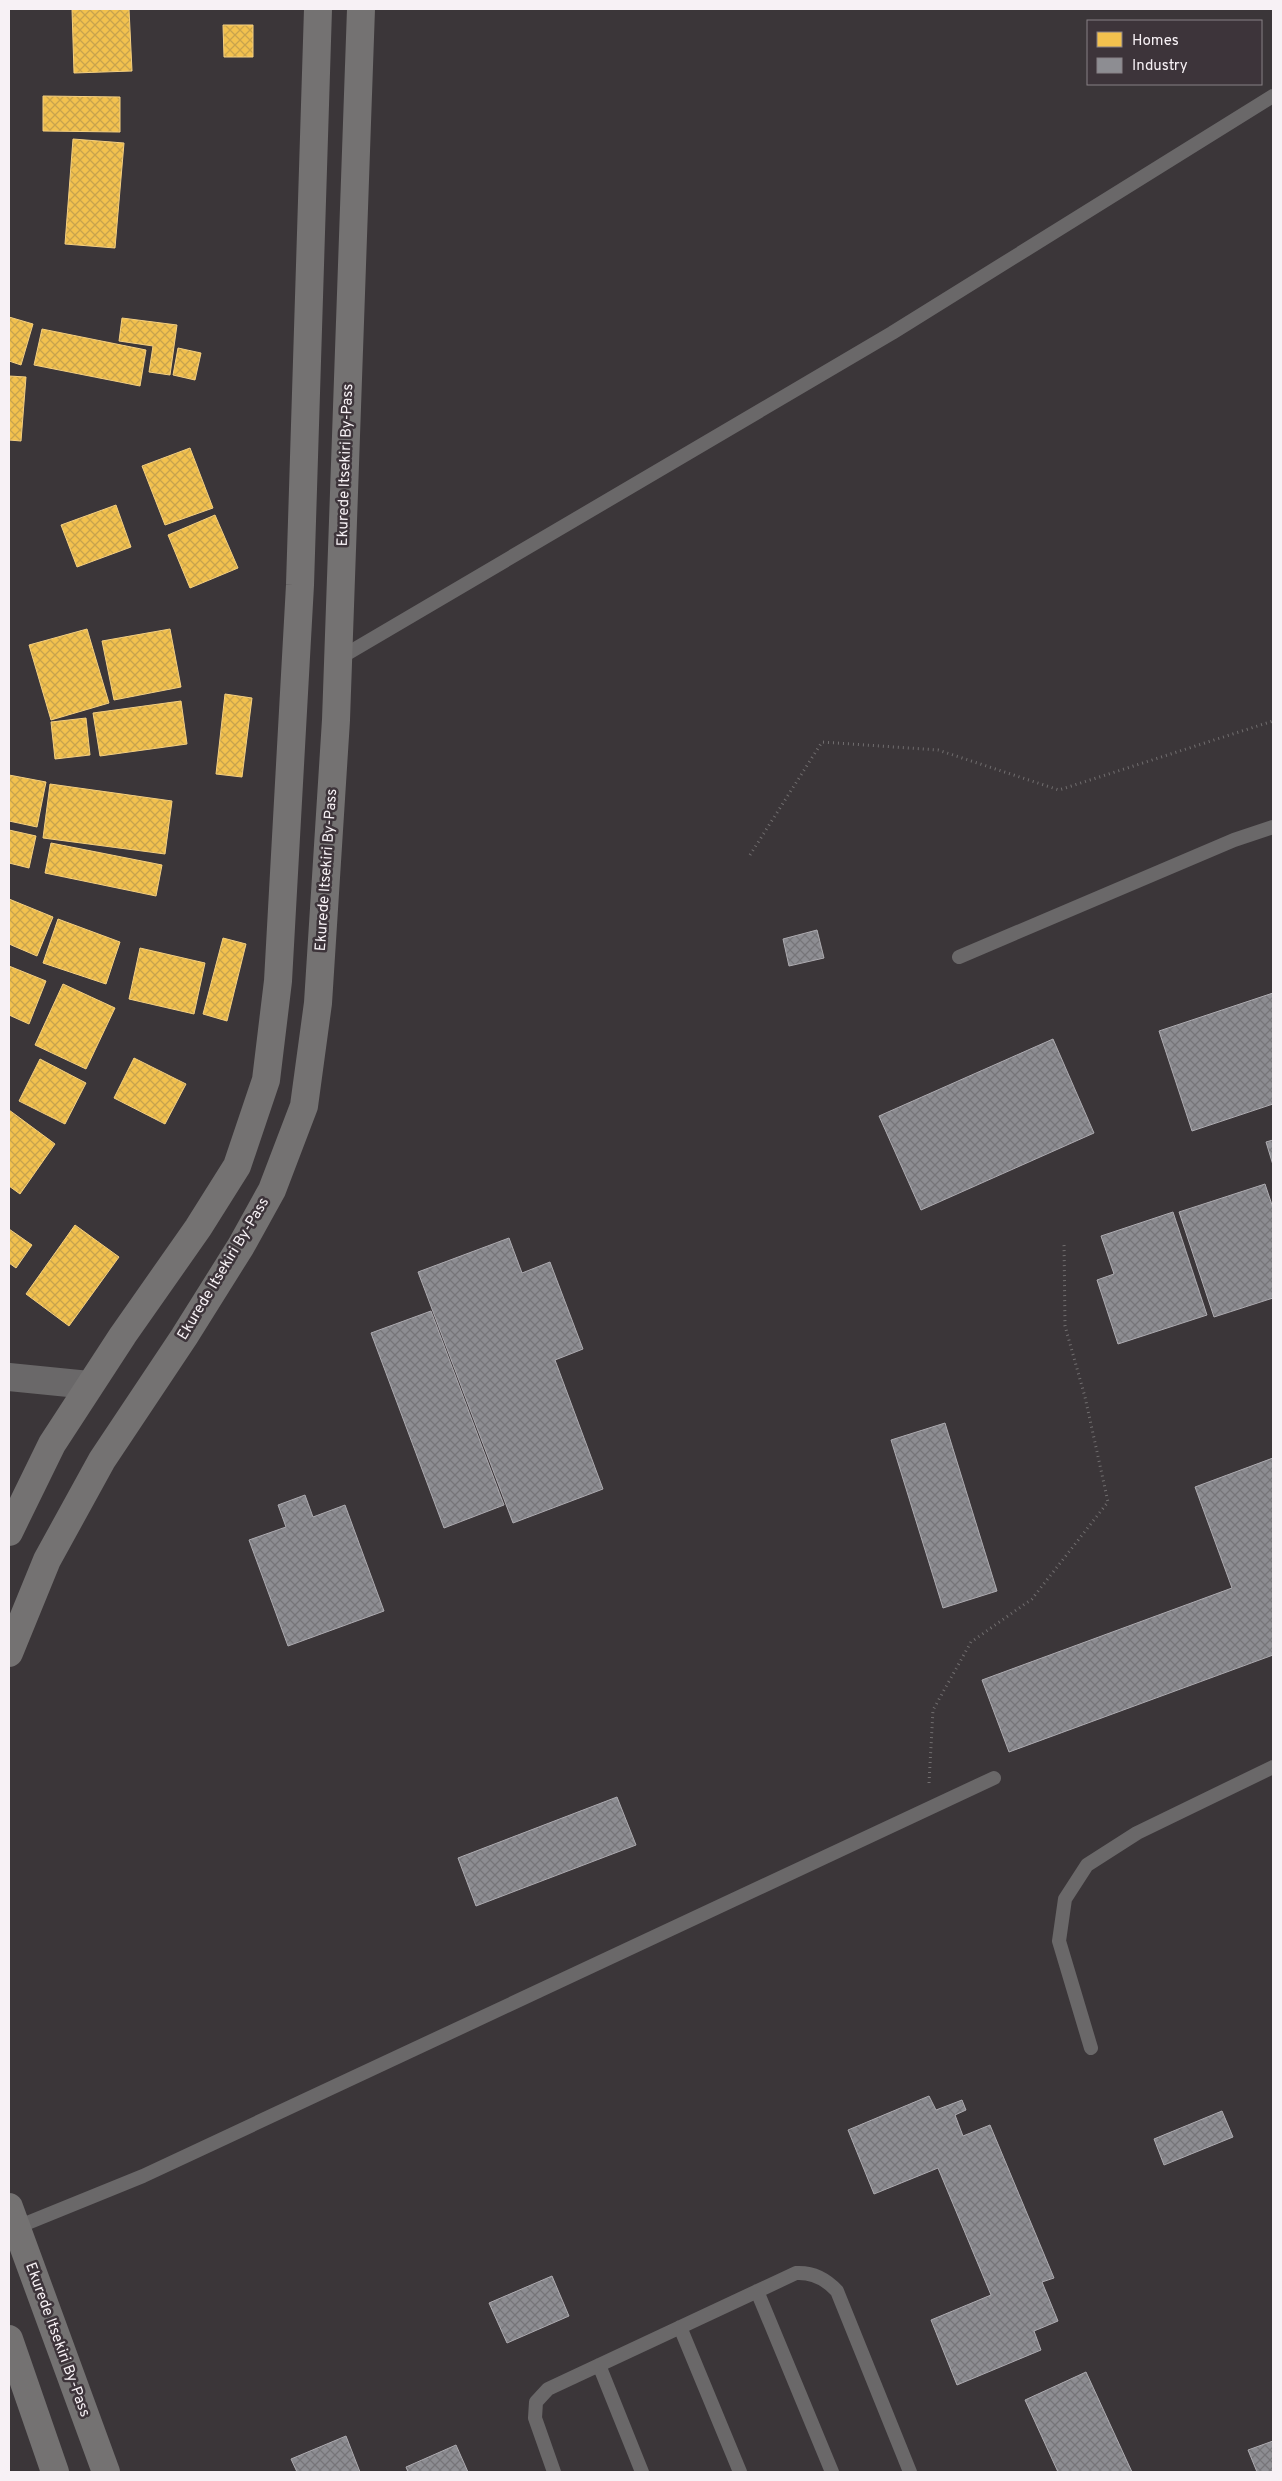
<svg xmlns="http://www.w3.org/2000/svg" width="1282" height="2481" viewBox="0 0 1282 2481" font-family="Overpass,sans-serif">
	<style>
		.homes { fill: url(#homes-cross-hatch); stroke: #f4cf80 }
		.industry { fill: url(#industry-cross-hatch); stroke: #adabb0 }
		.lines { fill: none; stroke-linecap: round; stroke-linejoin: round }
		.path { stroke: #716e6f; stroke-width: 3; stroke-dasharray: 1 4; stroke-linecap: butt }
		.lane { stroke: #6a6869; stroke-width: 14 }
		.street { stroke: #6a6869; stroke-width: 28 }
		.primary { stroke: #747272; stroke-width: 28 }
		.labels { text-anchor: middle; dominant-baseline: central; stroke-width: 5; stroke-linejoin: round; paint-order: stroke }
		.street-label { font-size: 15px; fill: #f7f1f5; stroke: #3d343a }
	</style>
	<defs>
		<pattern id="homes-cross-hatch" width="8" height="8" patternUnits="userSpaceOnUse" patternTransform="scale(1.25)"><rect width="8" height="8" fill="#f2c14e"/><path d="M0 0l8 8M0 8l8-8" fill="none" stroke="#c8a34d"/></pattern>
		<pattern id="industry-cross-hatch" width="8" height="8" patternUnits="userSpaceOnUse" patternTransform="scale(1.25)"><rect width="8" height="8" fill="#8d8d92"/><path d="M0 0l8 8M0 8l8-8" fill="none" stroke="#767579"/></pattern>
	</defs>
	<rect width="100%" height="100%" fill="#3b3639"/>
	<path class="homes" d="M 72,9 L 129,9 L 132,71 L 74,73 Z
		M 223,25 L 253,25 L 253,57 L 224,57 Z
		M 43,96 L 120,97 L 120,132 L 43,131 Z
		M 73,139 L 124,143 L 115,248 L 65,244 Z
		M 9,317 L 33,324 L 21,365 L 9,361 Z
		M 122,318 L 177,325 L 170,375 L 149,372 L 153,346 L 119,341 Z
		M 42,329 L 146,350 L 140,386 L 34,365 Z
		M 178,348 L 201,353 L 195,380 L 173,375 Z
		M 9,376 L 26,377 L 21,441 L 9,440 Z
		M 190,448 L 213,508 L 165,525 L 142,466 Z
		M 116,505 L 131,547 L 77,567 L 61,525 Z
		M 215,515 L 238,568 L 190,588 L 168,535 Z
		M 87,629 L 109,703 L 51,720 L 29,645 Z
		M 170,629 L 181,687 L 114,700 L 102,641 Z
		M 225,694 L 252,698 L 242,777 L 216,774 Z
		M 181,701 L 187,744 L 100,756 L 93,713 Z
		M 86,718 L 90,755 L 55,759 L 51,722 Z
		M 9,775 L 46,782 L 37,827 L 9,821 Z
		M 50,784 L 172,801 L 165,854 L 43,838 Z
		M 9,830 L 36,836 L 29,868 L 9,863 Z
		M 51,843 L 162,865 L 156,896 L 45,873 Z
		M 9,899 L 53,917 L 37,956 L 9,944 Z
		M 58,919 L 120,942 L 106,984 L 43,963 Z
		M 223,938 L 246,944 L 227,1021 L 203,1014 Z
		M 140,948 L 205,963 L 194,1014 L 129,999 Z
		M 9,966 L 46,981 L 29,1024 L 9,1015 Z
		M 63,984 L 115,1008 L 86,1069 L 35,1045 Z
		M 134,1058 L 186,1084 L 165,1124 L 114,1098 Z
		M 40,1059 L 86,1083 L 65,1124 L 19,1101 Z
		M 9,1110 L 55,1144 L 20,1194 L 9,1186 Z
		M 75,1225 L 119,1257 L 69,1326 L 26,1294 Z
		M 9,1229 L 32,1245 L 16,1268 L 9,1263 Z"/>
	<path class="industry" d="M 817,930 L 824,958 L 789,966 L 783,939 Z
		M 1273,993 L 1273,1104 L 1192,1131 L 1159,1031 Z
		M 1053,1039 L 1094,1133 L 921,1210 L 879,1116 Z
		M 1273,1140 L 1273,1165 L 1266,1142 Z
		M 1265,1184 L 1273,1208 L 1273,1298 L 1214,1317 L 1179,1212 Z
		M 1173,1212 L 1207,1315 L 1118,1344 L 1097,1280 L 1114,1274 L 1101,1236 Z
		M 509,1238 L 522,1273 L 550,1262 L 583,1349 L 555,1360 L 603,1489 L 513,1523 L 418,1272 Z
		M 431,1311 L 504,1505 L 444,1528 L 371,1333 Z
		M 945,1423 L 997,1591 L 943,1608 L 891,1440 Z
		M 1273,1458 L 1273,1655 L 1009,1752 L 982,1680 L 1232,1588 L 1195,1487 Z
		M 305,1495 L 313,1517 L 345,1505 L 384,1611 L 288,1646 L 249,1540 L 286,1527 L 278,1505 Z
		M 617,1797 L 636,1845 L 476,1906 L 458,1858 Z
		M 929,2096 L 936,2110 L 962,2100 L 966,2110 L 955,2115 L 963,2136 L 990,2125 L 1054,2278 L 1042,2282 L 1058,2321 L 1034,2331 L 1041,2350 L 957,2385 L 931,2320 L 991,2295 L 938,2168 L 874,2194 L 848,2130 Z
		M 1222,2111 L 1233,2137 L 1164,2165 L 1154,2139 Z
		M 552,2276 L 569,2316 L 507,2343 L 489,2303 Z
		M 1086,2372 L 1132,2472 L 1058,2472 L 1025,2400 Z
		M 346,2436 L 360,2472 L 297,2472 L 291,2459 Z
		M 1273,2441 L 1273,2472 L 1257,2472 L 1248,2450 Z
		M 456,2445 L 468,2472 L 408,2472 L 406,2467 Z"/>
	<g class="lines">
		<path class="path" d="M 750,855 L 822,742 L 938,750 L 1059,790 L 1273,721
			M 929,1783 L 933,1710 L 971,1642 L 1032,1599 L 1108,1502 L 1085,1397 L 1065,1326 L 1064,1242"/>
		<path class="lane" d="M 338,659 L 892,333 L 1273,96
			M 959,957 L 1234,840 L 1273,827
			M 1091,2048 L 1059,1941 L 1065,1899 L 1087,1865 L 1137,1833 L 1273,1767
			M 15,2228 L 143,2176 L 994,1778
			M 757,2291 L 832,2472
			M 680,2327 L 740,2472
			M 599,2365 L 642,2472
			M 554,2472 L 535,2418 L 536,2402 L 548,2389 L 796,2273 C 813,2272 826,2279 837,2291 L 910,2472"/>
		<path class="street" d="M 9,1377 L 89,1385"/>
		<path class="primary" d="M 9,1532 L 52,1444 L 123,1335 L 198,1228 L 237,1166 L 266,1080 L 278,981 L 300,585 L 318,9
			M 9,1653 L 47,1560 L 102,1460 L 184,1337 L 241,1246 L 272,1190 L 304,1106 L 318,1003 L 336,720 L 361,9
			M 9,2207 L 106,2472
			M 9,2339 L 55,2472"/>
	</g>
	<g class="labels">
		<g class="street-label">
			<text transform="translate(346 465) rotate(-88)">Ekurede Itsekiri By-Pass</text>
			<text transform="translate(327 870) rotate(-86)">Ekurede Itsekiri By-Pass</text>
			<text transform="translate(224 1269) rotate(-59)">Ekurede Itsekiri By-Pass</text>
			<text transform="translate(57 2340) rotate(70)">Ekurede Itsekiri By-Pass</text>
		</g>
	</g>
	<rect width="1282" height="2481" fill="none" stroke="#f7f1f5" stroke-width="20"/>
	<rect x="1087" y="20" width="175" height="65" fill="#3d343a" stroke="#878085"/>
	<rect x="1097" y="32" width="25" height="15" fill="#f2c14e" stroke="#878085"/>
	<text x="1132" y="45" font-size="15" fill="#f7f1f5">Homes</text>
	<rect x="1097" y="58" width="25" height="15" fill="#8d8d92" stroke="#878085"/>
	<text x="1132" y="70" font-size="15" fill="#f7f1f5">Industry</text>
</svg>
